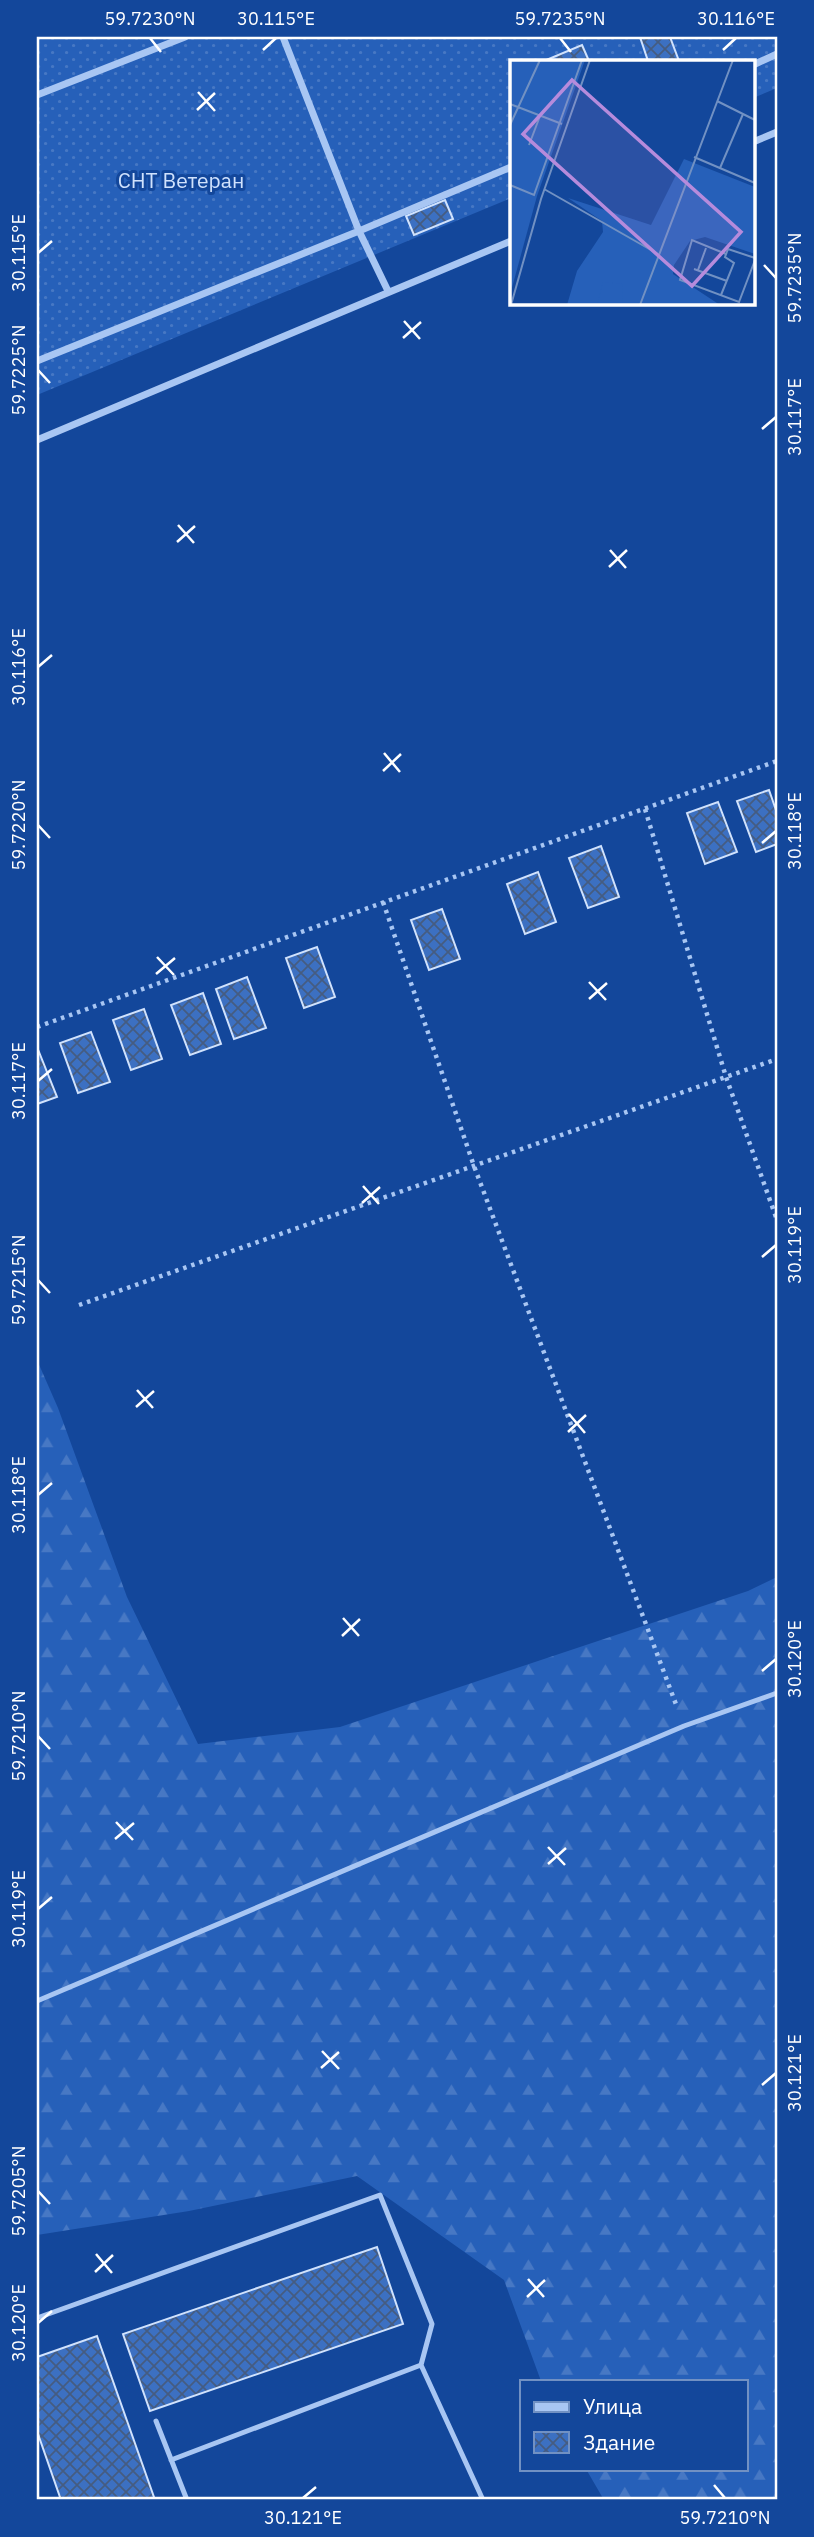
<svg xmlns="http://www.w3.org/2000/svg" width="814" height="2537" viewBox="0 0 814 2537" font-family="'IBM Plex Sans',sans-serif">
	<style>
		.forest { fill: url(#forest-firs) }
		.garden { fill: url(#garden-dots) }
		.building { fill: url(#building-cross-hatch); stroke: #d0e2fd; stroke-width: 2 }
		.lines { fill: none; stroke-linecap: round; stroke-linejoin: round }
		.path { stroke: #a8c6f3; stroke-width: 4.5; stroke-dasharray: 3.5 5; stroke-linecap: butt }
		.lane { stroke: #a8c6f3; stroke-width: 5 }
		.street { stroke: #a8c6f3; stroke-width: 7 }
		.ticks { fill: none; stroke: #fff; stroke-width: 2.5 }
		.labels { text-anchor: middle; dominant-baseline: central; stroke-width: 6; stroke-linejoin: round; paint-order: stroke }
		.park-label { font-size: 21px; fill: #d0e2fd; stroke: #13479b }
		.inset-road { fill: none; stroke: #7191c3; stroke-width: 2 }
		.view { fill: #b68bdc; fill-opacity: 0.15; stroke: #b68bdc; stroke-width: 3.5 }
		.inset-edge { fill: none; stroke: #fff; stroke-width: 3.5 }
		.neatline { fill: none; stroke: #fff; stroke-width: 2.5 }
		.ticks-label { font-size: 18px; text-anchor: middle; fill: #fff }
	</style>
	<defs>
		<pattern id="forest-firs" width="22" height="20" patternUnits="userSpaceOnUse" patternTransform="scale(1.75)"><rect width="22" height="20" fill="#2660b9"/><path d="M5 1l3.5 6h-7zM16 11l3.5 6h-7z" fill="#4778c4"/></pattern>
		<pattern id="garden-dots" width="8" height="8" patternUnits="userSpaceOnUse" patternTransform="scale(1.75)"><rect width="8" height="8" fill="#2660b9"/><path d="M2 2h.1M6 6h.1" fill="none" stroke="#4778c4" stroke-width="1.8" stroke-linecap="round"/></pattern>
		<pattern id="building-cross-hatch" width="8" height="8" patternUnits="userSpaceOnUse" patternTransform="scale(1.75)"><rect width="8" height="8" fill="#3c70c2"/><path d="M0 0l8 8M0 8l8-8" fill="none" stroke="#455c81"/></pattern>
	</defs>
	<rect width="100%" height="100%" fill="#13479b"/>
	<path class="forest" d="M 37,1360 L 58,1408 L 127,1597 L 198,1744 L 340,1727 L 748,1591 L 777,1577 L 777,2500 L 604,2500 L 586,2469 L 746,2469 L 746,2381 L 541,2381 L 504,2280 L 357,2176 L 189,2211 L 37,2235 Z"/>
	<path class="garden" d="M 37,37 L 777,37 L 777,88 L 753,98 L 753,61 L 511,61 L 511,198 L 37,395 Z"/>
	<path class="building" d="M 640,37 L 670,37 L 679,61 L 648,61 Z
		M 582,45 L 589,61 L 544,61 Z
		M 445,200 L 453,219 L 414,235 L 406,216 Z
		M 769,790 L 777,813 L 777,844 L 756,852 L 737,801 Z
		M 718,802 L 737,852 L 705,864 L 687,813 Z
		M 601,846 L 619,897 L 588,908 L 569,858 Z
		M 538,872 L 556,922 L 525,934 L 507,884 Z
		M 442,909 L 460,959 L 429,970 L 411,920 Z
		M 317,947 L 335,997 L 304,1008 L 286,958 Z
		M 247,977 L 266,1028 L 234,1039 L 216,989 Z
		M 203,993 L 221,1044 L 190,1055 L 171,1005 Z
		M 144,1009 L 162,1059 L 131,1070 L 113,1020 Z
		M 91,1032 L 110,1082 L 78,1093 L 60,1043 Z
		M 37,1047 L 57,1097 L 37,1104 Z
		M 377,2247 L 403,2324 L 150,2411 L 123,2334 Z
		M 97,2336 L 155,2500 L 61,2500 L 37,2431 L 37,2357 Z"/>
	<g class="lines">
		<path class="path" d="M 645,809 L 726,1077 L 777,1220
			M 383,902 L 474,1166 L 677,1707
			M 37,1027 L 777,761
			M 79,1305 L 777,1059"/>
		<path class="lane" d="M 37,2001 L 684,1726 L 777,1693
			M 37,2318 L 380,2195 L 432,2324 L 421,2365 L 483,2500
			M 156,2421 L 187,2500
			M 171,2460 L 421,2365"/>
		<path class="street" d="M 283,37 L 359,231 L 388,291
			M 753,65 L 777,54
			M 37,95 L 185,37
			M 753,142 L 777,132
			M 37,361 L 359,231 L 511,167
			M 37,440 L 511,241"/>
	</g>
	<path class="ticks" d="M 150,38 L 161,52M 560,38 L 571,52M 263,50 L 276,38M 723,50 L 736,38M 198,92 L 215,111M 197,110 L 215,93M 38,253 L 52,241M 764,265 L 776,278M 404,321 L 420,339M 403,338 L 421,322M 38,370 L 50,383M 762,429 L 776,417M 178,525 L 194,543M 177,542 L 195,526M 610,550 L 626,568M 609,567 L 627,550M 38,667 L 52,655M 384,753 L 400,772M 383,771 L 401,754M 38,825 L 50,838M 762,843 L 776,831M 157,957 L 174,975M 156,974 L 175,958M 589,982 L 606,1000M 589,999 L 607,983M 38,1081 L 52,1069M 363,1186 L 379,1204M 362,1203 L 380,1187M 762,1257 L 776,1245M 38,1280 L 50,1293M 137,1390 L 153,1408M 136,1407 L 154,1391M 569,1414 L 585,1433M 568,1432 L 586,1415M 38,1495 L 52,1483M 343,1618 L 359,1636M 342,1636 L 360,1619M 762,1671 L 776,1659M 38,1736 L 50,1749M 116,1822 L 133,1840M 115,1839 L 134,1823M 548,1847 L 565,1865M 548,1864 L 566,1848M 38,1909 L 52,1897M 322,2051 L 339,2069M 321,2068 L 339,2052M 762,2085 L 776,2073M 38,2191 L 50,2204M 96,2254 L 112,2273M 95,2272 L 113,2255M 528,2279 L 544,2297M 527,2297 L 545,2280M 38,2323 L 52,2311M 714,2485 L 725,2498M 303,2498 L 316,2487"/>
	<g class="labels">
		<g class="park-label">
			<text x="181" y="180">СНТ Ветеран</text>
		</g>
	</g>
	<g transform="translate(510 60)">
		<rect width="245" height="245" fill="#13479b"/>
		<path d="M 174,99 L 245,127 L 245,194 L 195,177 L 180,181 L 164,205 L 163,214 L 210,245 L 57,245 L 67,211 L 93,172 L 92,161 L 58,138 L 141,165 Z" fill="#2660b9"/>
		<path d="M 0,0 L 75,0 L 27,136 L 0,235 Z" fill="#2660b9"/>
		<path d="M 93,222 L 112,224 L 113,245 L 87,245 Z" fill="#2660b9"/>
		<path class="inset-road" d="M 207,41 L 245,60M 0,44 L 52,64M 0,65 L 30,0M 19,85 L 30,56M 184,97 L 245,123M 210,108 L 233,54M 0,125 L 24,135 L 72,0M 34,129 L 148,194M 216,194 L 182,180 L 170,220 L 229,242 L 245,200M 184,209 L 217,221M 188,210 L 196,188M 211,235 L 224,203 L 215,197 L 218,189 L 245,198M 1,245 L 31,139 L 80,0M 130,245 L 223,0"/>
		<path class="view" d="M 62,20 L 231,172 L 182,226 L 13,74 Z"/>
		<rect width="245" height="245" class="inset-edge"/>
	</g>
	<rect width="814" height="2537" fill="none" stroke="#13479b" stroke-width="77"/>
	<rect x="520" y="2380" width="228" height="91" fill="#13479b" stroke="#7191c3" stroke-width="2"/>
	<rect x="534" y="2402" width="35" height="10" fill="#a8c6f3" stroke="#7191c3" stroke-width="2"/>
	<text x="583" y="2414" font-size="21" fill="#ffffff">Улица</text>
	<rect x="534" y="2432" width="35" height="21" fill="url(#building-cross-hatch)" stroke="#7191c3" stroke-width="2"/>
	<text x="583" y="2450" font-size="21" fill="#ffffff">Здание</text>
	<rect x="38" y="38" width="738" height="2460" class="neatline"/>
	<g class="ticks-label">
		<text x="150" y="25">59.7230°N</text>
		<text x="276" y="25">30.115°E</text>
		<text x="560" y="25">59.7235°N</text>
		<text x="736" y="25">30.116°E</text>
		<text transform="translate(19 253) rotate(-90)" y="6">30.115°E</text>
		<text transform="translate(795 278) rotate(-90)" y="6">59.7235°N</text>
		<text transform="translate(19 370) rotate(-90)" y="6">59.7225°N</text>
		<text transform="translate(795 417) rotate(-90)" y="6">30.117°E</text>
		<text transform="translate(19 667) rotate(-90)" y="6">30.116°E</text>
		<text transform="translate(19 825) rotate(-90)" y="6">59.7220°N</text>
		<text transform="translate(795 831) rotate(-90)" y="6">30.118°E</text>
		<text transform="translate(19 1081) rotate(-90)" y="6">30.117°E</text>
		<text transform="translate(795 1245) rotate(-90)" y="6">30.119°E</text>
		<text transform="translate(19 1280) rotate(-90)" y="6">59.7215°N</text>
		<text transform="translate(19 1495) rotate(-90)" y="6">30.118°E</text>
		<text transform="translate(795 1659) rotate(-90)" y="6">30.120°E</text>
		<text transform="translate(19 1736) rotate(-90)" y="6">59.7210°N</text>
		<text transform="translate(19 1909) rotate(-90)" y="6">30.119°E</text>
		<text transform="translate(795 2073) rotate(-90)" y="6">30.121°E</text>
		<text transform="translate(19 2191) rotate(-90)" y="6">59.7205°N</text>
		<text transform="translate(19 2323) rotate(-90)" y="6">30.120°E</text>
		<text x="303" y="2524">30.121°E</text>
		<text x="725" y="2524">59.7210°N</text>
	</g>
</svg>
